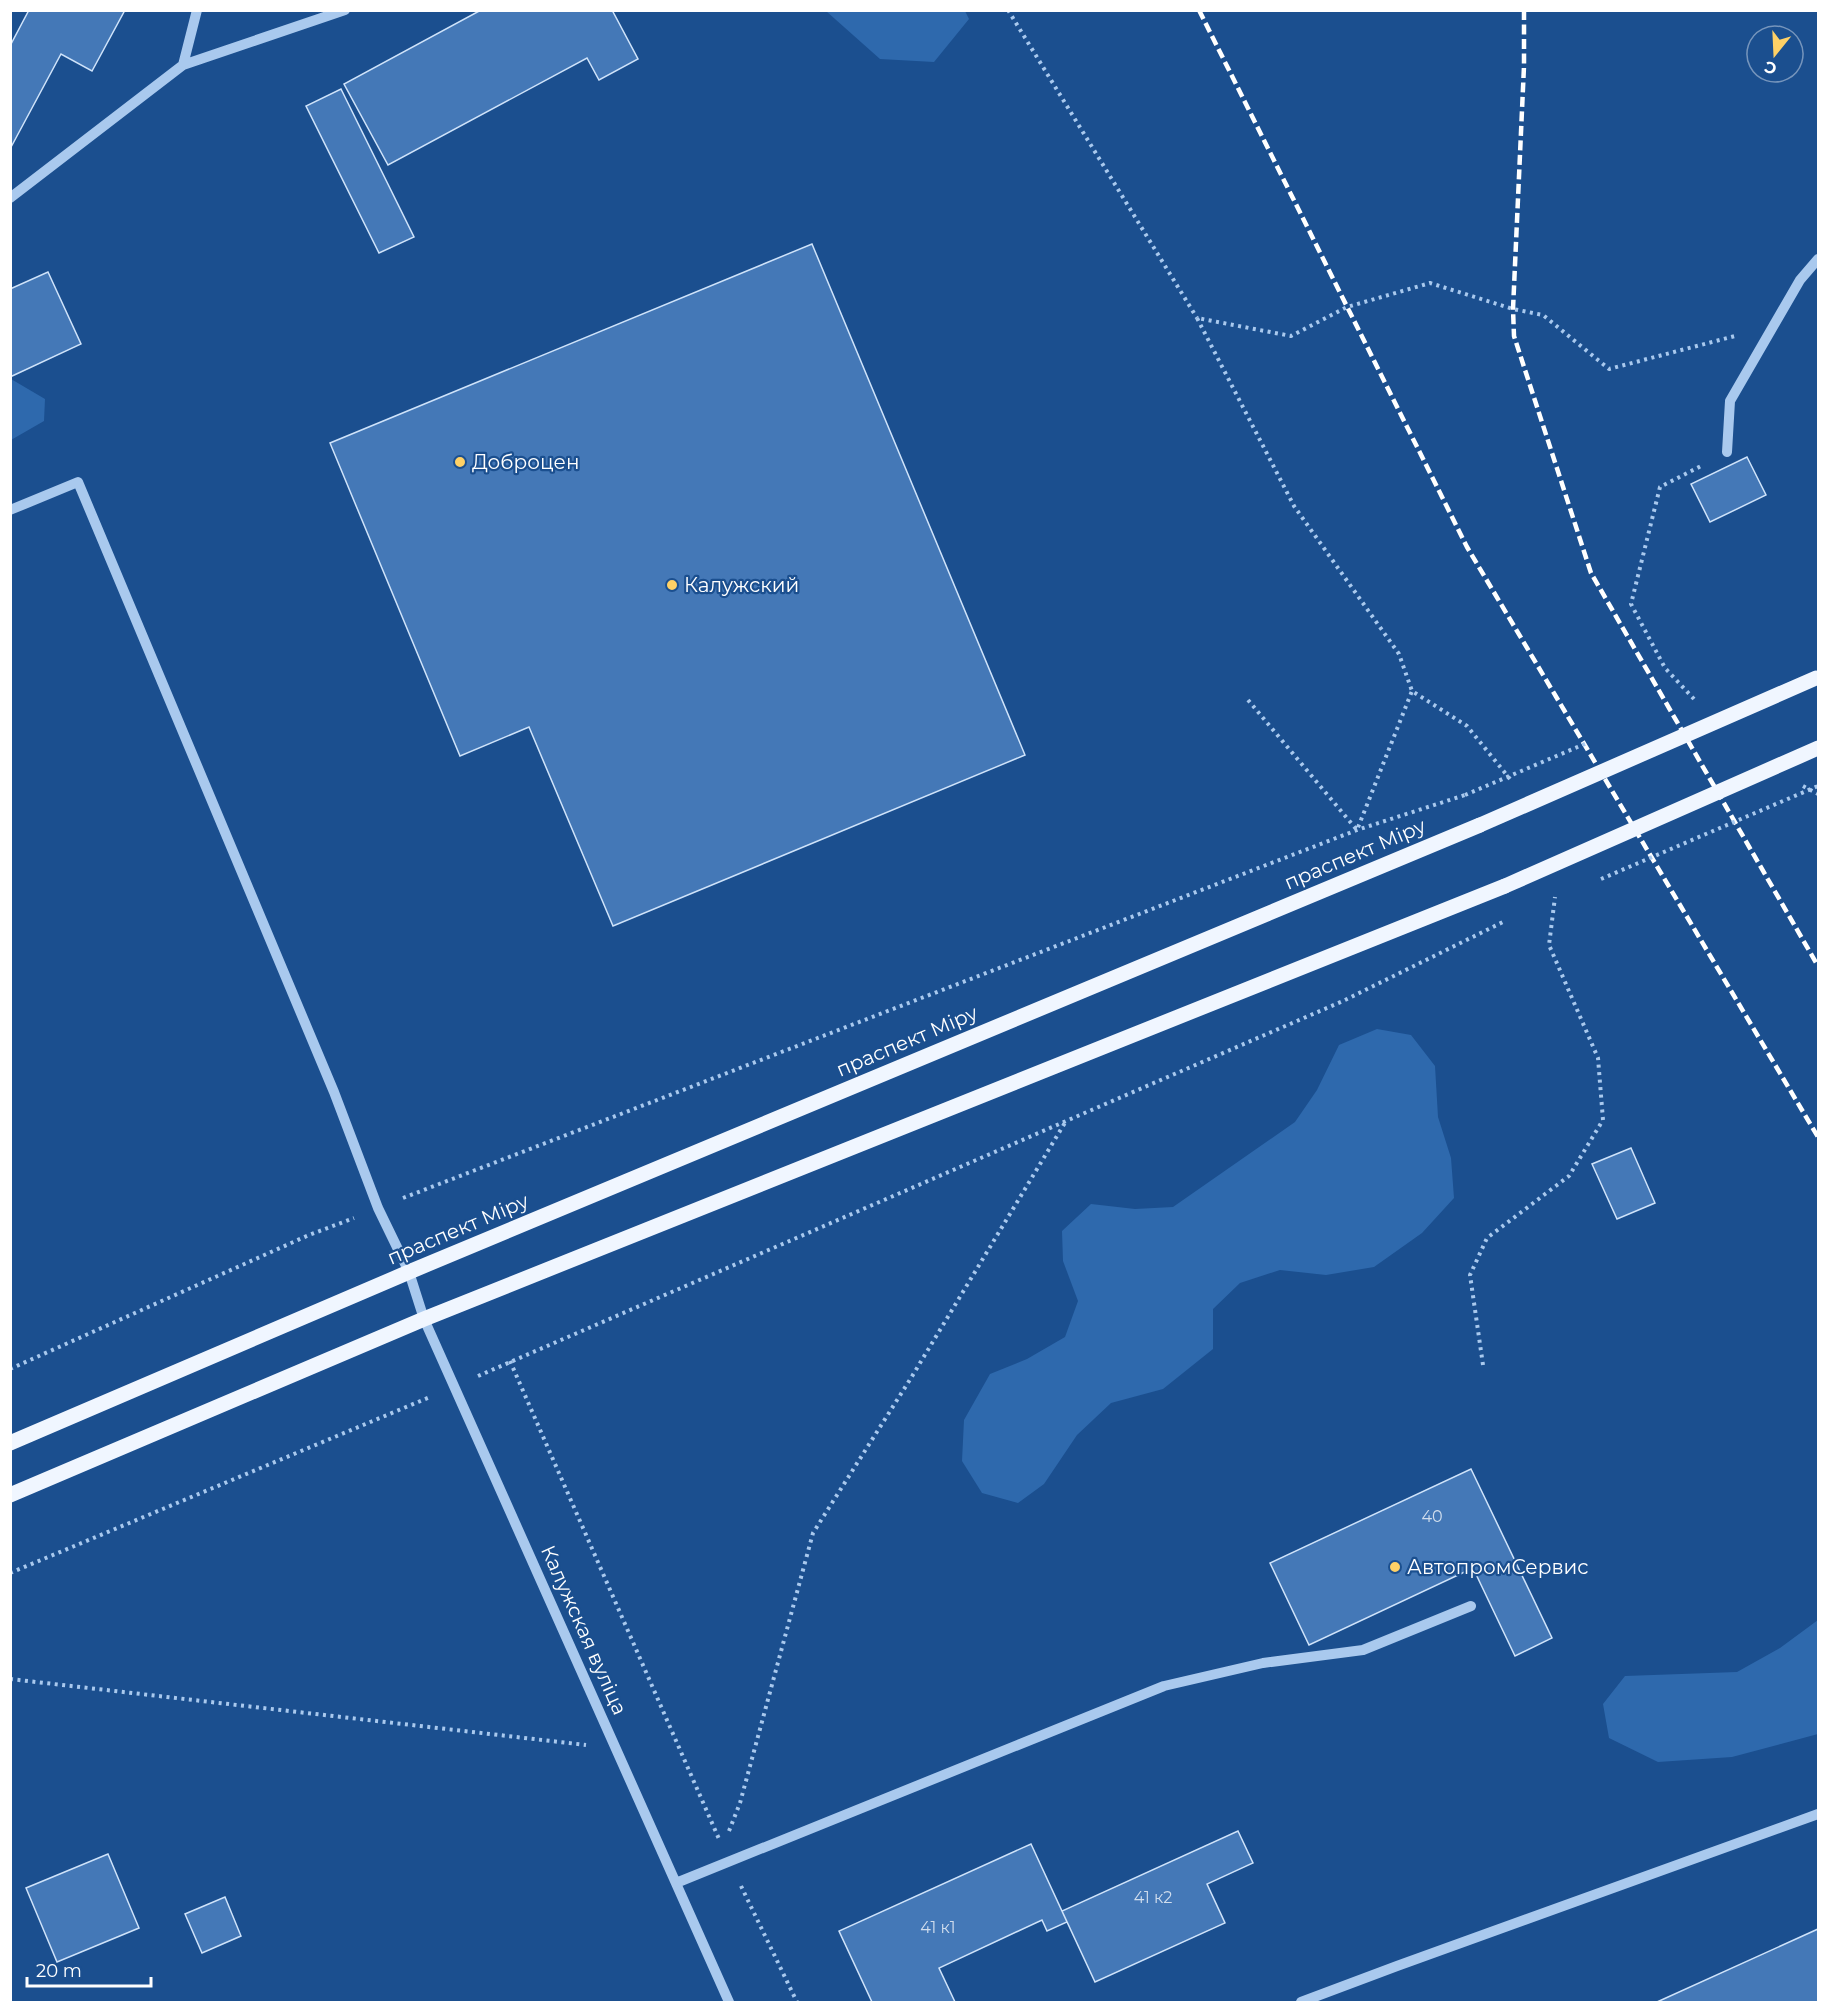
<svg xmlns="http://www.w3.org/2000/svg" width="1829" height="2013" viewBox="0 0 1829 2013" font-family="Montserrat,sans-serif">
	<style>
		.green { fill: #2e69ad }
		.building { fill: #4478b7; stroke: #cfe3fa; stroke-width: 1.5 }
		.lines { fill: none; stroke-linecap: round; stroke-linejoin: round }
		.path { stroke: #a9c9ee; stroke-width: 4; stroke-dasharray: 3 4.5; stroke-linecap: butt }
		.minor { stroke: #a9c9ee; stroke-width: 10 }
		.major { stroke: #f0f6ff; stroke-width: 15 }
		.rail { stroke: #fff; stroke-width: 4.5; stroke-dasharray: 10 4.5; stroke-linecap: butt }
		.path-bridge { stroke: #a9c9ee; stroke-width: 4; stroke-dasharray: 3 4.5; stroke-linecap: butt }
		.major-bridge { stroke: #f0f6ff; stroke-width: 15 }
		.poi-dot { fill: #ffd166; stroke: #1b4f8f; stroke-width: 2 }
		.labels { text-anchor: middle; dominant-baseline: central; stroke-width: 4.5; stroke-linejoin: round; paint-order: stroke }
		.number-label { font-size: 16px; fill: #d0dded }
		.poi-label { font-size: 20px; fill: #fff; stroke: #1b4f8f; text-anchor: start }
		.street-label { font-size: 20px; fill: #fff; stroke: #1b4f8f }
	</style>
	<rect width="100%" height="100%" fill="#1b4f8f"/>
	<path class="green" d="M 826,11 L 965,11 L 969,19 L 934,62 L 880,59 Z
		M 11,379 L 45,399 L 44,421 L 11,440 Z
		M 1377,1029 L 1411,1035 L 1435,1066 L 1438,1117 L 1451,1158 L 1454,1198 L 1422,1233 L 1374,1267 L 1326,1275 L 1280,1270 L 1240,1283 L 1213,1309 L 1213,1349 L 1163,1389 L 1111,1403 L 1077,1435 L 1044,1484 L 1018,1503 L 982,1493 L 962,1461 L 964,1420 L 990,1374 L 1027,1359 L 1065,1337 L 1078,1301 L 1063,1261 L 1062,1231 L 1091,1204 L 1135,1209 L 1173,1207 L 1295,1122 L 1317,1090 L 1339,1045 Z
		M 1818,1620 L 1818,1734 L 1732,1757 L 1658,1762 L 1609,1738 L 1603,1704 L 1625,1676 L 1737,1672 L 1780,1648 Z"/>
	<path class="building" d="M 29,10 L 125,10 L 92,71 L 61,54 L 10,149 L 10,46 Z
		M 481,10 L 612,10 L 638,59 L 599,80 L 587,58 L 388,165 L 344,84 Z
		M 341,89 L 414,237 L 379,253 L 306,106 Z
		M 812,244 L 1025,755 L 613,926 L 529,727 L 460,756 L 330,443 Z
		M 48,272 L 81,344 L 10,377 L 10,289 Z
		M 1747,457 L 1766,495 L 1710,522 L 1691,484 Z
		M 1631,1148 L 1655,1203 L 1617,1219 L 1592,1164 Z
		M 1471,1469 L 1552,1638 L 1515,1656 L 1473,1568 L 1309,1645 L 1270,1563 Z
		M 1238,1831 L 1253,1863 L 1207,1884 L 1225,1923 L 1095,1982 L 1062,1911 Z
		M 1031,1844 L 1067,1922 L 1047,1931 L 1042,1920 L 939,1968 L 955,2002 L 872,2002 L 839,1931 Z
		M 108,1854 L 139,1928 L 57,1962 L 26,1888 Z
		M 225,1897 L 241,1936 L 202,1953 L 185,1914 Z
		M 1818,1929 L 1818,2002 L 1657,2002 Z"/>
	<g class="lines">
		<path class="path" d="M 1008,10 L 1197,318
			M 1694,699 L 1665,668 L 1631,604 L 1660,487 L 1703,465
			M 1248,700 L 1357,830 L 1412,691
			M 1510,779 L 1467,726 L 1412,691 L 1399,654 L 1294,506 L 1197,318 L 1291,336 L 1347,307 L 1430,283 L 1513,309 L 1543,315 L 1609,369 L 1735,336
			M 1803,786 L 1818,794
			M 403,1198 L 1357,830 L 1465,795
			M 510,1361 L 719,1839
			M 1483,1365 L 1470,1275 L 1487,1238 L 1569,1176 L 1603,1120 L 1598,1058 L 1549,945 L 1555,897
			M 10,1369 L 309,1235 L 354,1218
			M 478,1376 L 1343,1001 L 1505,921
			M 10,1573 L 430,1397
			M 10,1679 L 586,1745
			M 729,1831 L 740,1803 L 813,1533 L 911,1378 L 1066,1121
			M 741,1886 L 797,2002"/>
		<path class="minor" d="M 183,65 L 197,10
			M 10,198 L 183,65 L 345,10
			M 1727,452 L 1730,401 L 1800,280 L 1818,259
			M 10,510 L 78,482 L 334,1092 L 378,1208 L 409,1272 L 424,1319 L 729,2002
			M 676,1883 L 1164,1686 L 1263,1663 L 1363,1650 L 1471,1606
			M 1301,2002 L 1397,1966 L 1818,1814"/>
		<path class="major" d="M 10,1443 L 409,1272 L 1480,825
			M 10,1495 L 424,1319 L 1505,886"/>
		<path class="rail" d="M 1199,10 L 1467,547 L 1818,1137
			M 1524,10 L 1524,66 L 1513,309 L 1514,336 L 1591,573 L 1818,966"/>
		<path class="path-bridge" d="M 1465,795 L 1587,743
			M 1601,879 L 1818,786"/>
		<path class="major-bridge" d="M 1480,825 L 1816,678
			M 1505,886 L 1818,748"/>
	</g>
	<g class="poi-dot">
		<circle cx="460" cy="462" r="6"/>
		<circle cx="672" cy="585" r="6"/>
		<circle cx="1395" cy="1567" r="6"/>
	</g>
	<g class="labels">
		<g class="number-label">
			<text x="1432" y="1516">40</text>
			<text x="1153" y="1897">41 к2</text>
			<text x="938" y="1927">41 к1</text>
		</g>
		<g class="poi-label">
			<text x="472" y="462">Доброцен</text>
			<text x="684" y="585">Калужский</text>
			<text x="1407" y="1567">АвтопромСервис</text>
		</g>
		<g class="street-label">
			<text transform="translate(1355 854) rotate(-23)">праспект Міру</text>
			<text transform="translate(907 1041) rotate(-23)">праспект Міру</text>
			<text transform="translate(458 1229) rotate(-23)">праспект Міру</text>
			<text transform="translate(584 1630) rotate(66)">Калужская вуліца</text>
		</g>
	</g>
	<rect width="1829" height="2013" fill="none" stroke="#ffffff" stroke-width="24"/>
	<g transform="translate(1775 54) rotate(198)"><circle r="28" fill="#1b4f8f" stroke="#7695bc" stroke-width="1.5"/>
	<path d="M0-4.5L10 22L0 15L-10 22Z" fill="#ffd166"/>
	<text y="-9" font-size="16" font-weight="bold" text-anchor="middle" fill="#ffffff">С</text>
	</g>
	<path d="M27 1977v9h124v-9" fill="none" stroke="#ffffff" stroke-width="3"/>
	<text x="36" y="1977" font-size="18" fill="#ffffff" stroke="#1b4f8f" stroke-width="4.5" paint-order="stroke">20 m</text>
</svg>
